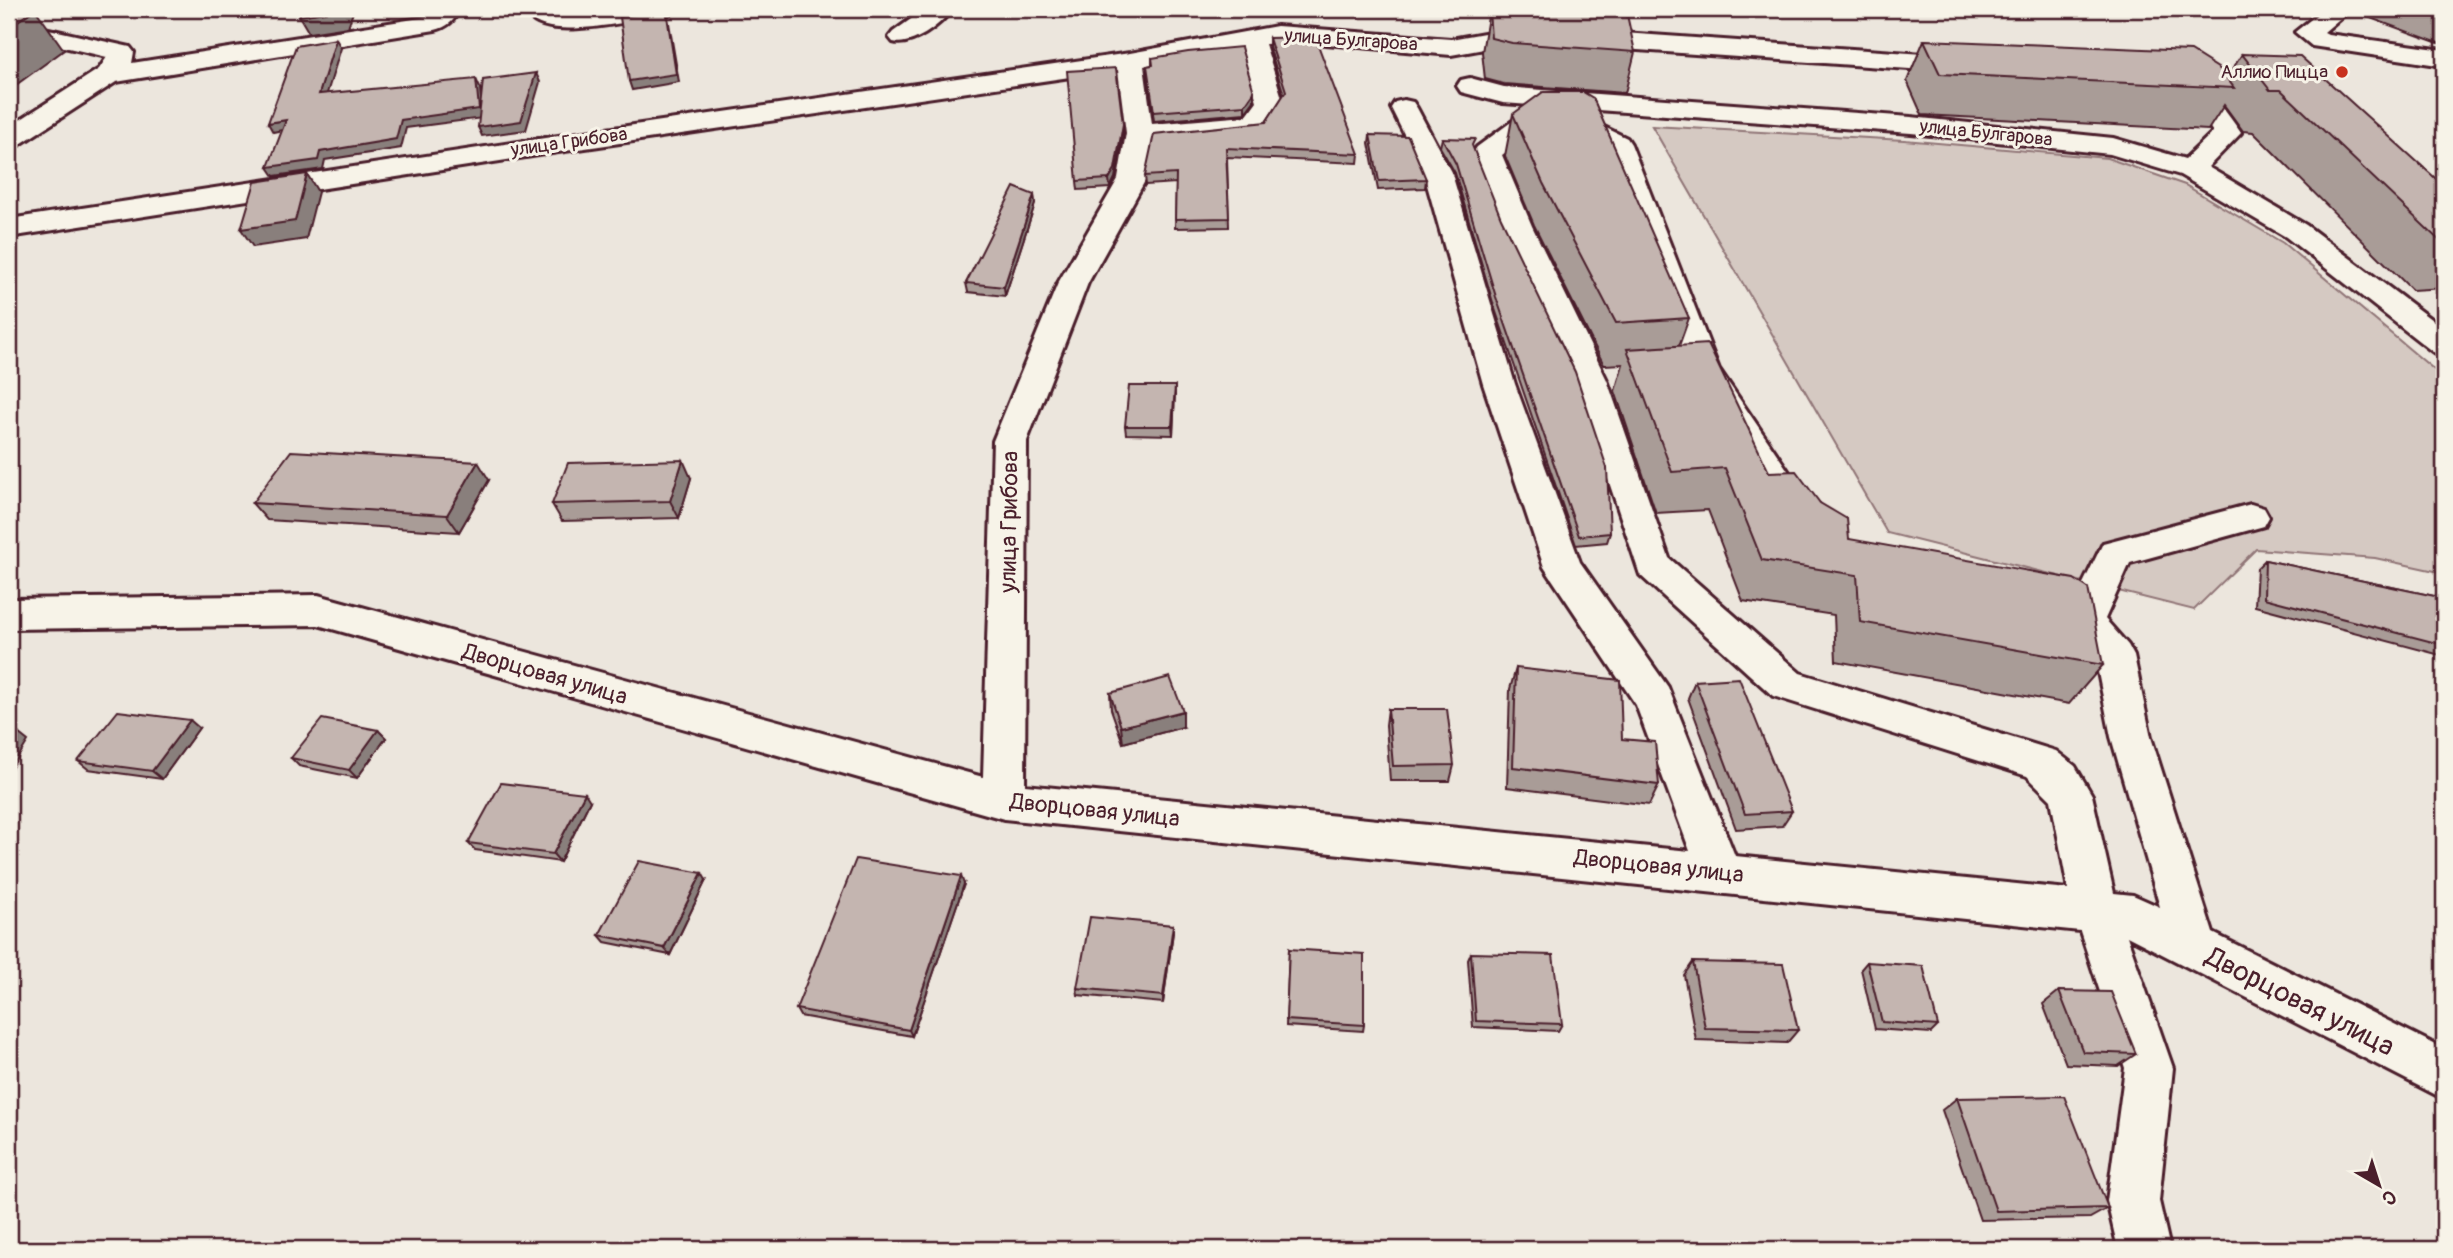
<svg xmlns="http://www.w3.org/2000/svg" width="2453" height="1258" viewBox="0 0 2453 1258" font-family="Pangolin,sans-serif">
	<style>
		.green { fill: #d5c9c2; stroke: #907476; stroke-width: 2 }
		.lines { fill: none; stroke-linecap: round; stroke-linejoin: round }
		.minor-casing { stroke: #4a1f2b; stroke-width: 6 }
		.minor { fill: #f7f3e8; fill-rule: evenodd }
		.wall { fill: #a99c97; stroke: #4a1f2b; stroke-width: 2 }
		.shaded-wall { fill: #897f7b; stroke: #4a1f2b; stroke-width: 2 }
		.building { fill: #c4b5b0; stroke: #4a1f2b; stroke-width: 2 }
		.poi-dot { fill: #c8321e; stroke: #f7f3e8; stroke-width: 2.5 }
		.labels { text-anchor: middle; dominant-baseline: central; stroke-width: 6; stroke-linejoin: round; paint-order: stroke }
		.far-street-label { font-size: 19px; fill: #4a1f2b; stroke: #f7f3e8 }
		.far-poi-label { font-size: 19px; fill: #4a1f2b; stroke: #f7f3e8; text-anchor: end }
		.street-label { font-size: 23px; fill: #4a1f2b; stroke: #f7f3e8 }
		.near-street-label { font-size: 28px; fill: #4a1f2b; stroke: #f7f3e8 }
	</style>
	<rect width="100%" height="100%" fill="#ece6dd"/>
	<filter id="ink" filterUnits="userSpaceOnUse"><feTurbulence type="fractalNoise" baseFrequency=".0143" numOctaves="2"/><feDisplacementMap in="SourceGraphic" scale="14" xChannelSelector="R" yChannelSelector="G"/><feConvolveMatrix kernelMatrix="1 2 1 2 8 2 1 2 1" color-interpolation-filters="sRGB"/></filter>
	<g filter="url(#ink)">
		<path class="green" d="M 1652,126 L 1904,140 L 2107,158 L 2185,185 L 2283,243 L 2444,378 L 2444,573 L 2375,558 L 2256,549 L 2194,610 L 1887,533 Z"/>
		<g class="lines">
			<g class="minor-casing">
				<path id="minor" d="M 435,9 L 459,9 C 455,21 447,27 435,30 L 116,82 L 19,145 L 9,147 L 9,127 L 99,69 L 107,57 L 17,36 L 14,31 L 17,26 L 26,24 L 130,47 L 134,52 L 132,63 L 427,17 Z
					M 531,9 L 555,9 L 554,12 L 565,15 L 612,9 L 674,9 L 671,14 L 662,16 C 633,20 547,42 529,16 Z
					M 925,9 L 952,9 C 941,25 912,47 893,42 L 889,37 L 893,32 Z
					M 2324,9 L 2351,9 L 2324,32 L 2328,34 L 2444,50 L 2444,66 L 2312,46 L 2295,32 Z
					M 1277,26 L 1451,39 L 1523,26 L 1967,57 L 1976,60 L 1980,65 L 1976,70 L 1967,73 L 1523,42 L 1451,55 L 1303,42 L 1265,44 L 1283,101 L 1264,129 L 1152,140 L 1146,179 L 1088,283 L 1027,441 L 1025,785 L 1690,851 L 1636,705 L 1544,567 L 1483,384 L 1424,174 L 1391,108 L 1395,102 L 1404,100 L 1413,102 L 1417,108 L 1452,174 L 1515,384 L 1580,562 L 1668,687 L 1735,856 L 2068,889 L 2051,800 L 2027,776 L 1773,696 L 1640,575 L 1575,380 L 1502,226 L 1473,153 L 1477,147 L 1518,117 L 1528,115 L 1579,115 L 1627,138 L 1631,144 L 1719,369 L 1819,516 L 1814,525 L 1801,529 L 1788,525 L 1687,371 L 1605,149 L 1574,131 L 1534,131 L 1502,155 L 1532,226 L 1607,380 L 1669,558 L 1800,673 L 2056,751 L 2075,766 L 2092,795 L 2114,893 L 2133,895 L 2160,907 L 2111,737 L 2096,662 L 2070,633 L 2043,615 L 2037,605 L 2043,595 L 2056,590 L 2076,598 L 2103,543 L 2251,504 L 2264,508 L 2269,517 L 2264,526 L 2130,563 L 2105,619 L 2128,645 L 2134,656 L 2151,737 L 2213,933 L 2444,1049 L 2444,1099 L 2127,936 L 2173,1068 L 2159,1201 L 2170,1249 L 2118,1249 L 2107,1201 L 2125,1068 L 2080,931 L 1004,819 L 318,625 L 9,629 L 9,599 L 318,595 L 983,777 L 993,441 L 1058,283 L 1118,179 L 1126,133 L 1118,70 L 565,151 L 9,237 L 9,219 L 565,135 L 1130,53 ZM 1241,48 L 1257,101 L 1246,116 L 1152,124 L 1144,66 Z
					M 2176,76 C 2207,84 2224,108 2241,133 L 2208,167 L 2306,225 L 2444,329 L 2444,355 L 2433,352 L 2286,237 L 2180,175 L 2110,154 L 1911,133 L 1503,103 L 1461,92 L 1457,86 L 1461,80 L 1470,78 L 1504,87 L 1911,117 L 2113,138 L 2185,159 L 2213,132 L 2197,109 L 2167,90 L 2163,84 L 2167,78 Z"/>
			</g>
			<use href="#minor" class="minor"/>
		</g>
		<path class="wall" d="M 2366,9 L 2444,9 L 2444,45 L 2362,15 Z
			M 1489,11 L 1635,52 L 1625,93 L 1504,84 L 1485,79 L 1482,52 Z
			M 1269,38 L 1359,154 L 1358,163 L 1227,157 L 1229,227 L 1175,228 L 1176,183 L 1146,185 L 1145,176 L 1266,122 L 1284,95 L 1269,46 Z
			M 1924,40 L 2227,78 L 2242,54 L 2444,186 L 2444,288 L 2412,290 L 2253,132 L 2243,131 L 2224,105 L 2208,130 L 1922,115 L 1907,81 Z
			M 1152,58 L 1254,92 L 1254,101 L 1245,113 L 1154,121 L 1147,66 L 1152,65 Z
			M 1513,114 L 1689,318 L 1679,346 L 1769,472 L 1820,503 L 1849,539 L 2103,665 L 2069,704 L 1836,661 L 1834,615 L 1743,601 L 1708,510 L 1656,513 L 1615,391 L 1623,364 L 1604,365 L 1534,225 L 1505,156 Z
			M 1123,124 L 1123,133 L 1115,178 L 1110,188 L 1078,190 L 1077,181 Z
			M 1370,135 L 1426,179 L 1425,188 L 1378,190 L 1369,143 Z
			M 1442,138 L 1473,148 L 1610,533 L 1607,542 L 1576,545 L 1494,306 L 1455,173 L 1440,147 Z
			M 1034,195 L 1035,204 L 1005,296 L 968,292 L 966,283 Z
			M 1175,386 L 1173,435 L 1126,434 L 1125,426 Z
			M 691,478 L 679,518 L 562,521 L 552,504 Z
			M 489,480 L 459,532 L 267,520 L 252,503 Z
			M 2265,560 L 2444,598 L 2444,656 L 2255,606 L 2257,568 Z
			M 1516,668 L 1622,739 L 1659,785 L 1649,805 L 1507,787 L 1510,689 Z
			M 1695,681 L 1792,811 L 1782,826 L 1736,829 L 1688,698 Z
			M 1110,693 L 1183,727 L 1123,743 L 1111,709 Z
			M 1388,709 L 1454,765 L 1450,781 L 1390,781 L 1386,725 Z
			M 199,728 L 162,779 L 88,769 L 78,761 Z
			M 378,730 L 386,738 L 357,778 L 299,766 L 291,758 Z
			M 590,801 L 560,862 L 475,850 L 468,843 Z
			M 706,880 L 670,955 L 605,942 L 599,935 Z
			M 964,884 L 912,1036 L 800,1016 L 796,1009 Z
			M 1173,925 L 1173,932 L 1163,1003 L 1078,995 L 1077,988 Z
			M 1289,949 L 1364,1025 L 1363,1031 L 1286,1026 Z
			M 1471,953 L 1562,1024 L 1558,1031 L 1473,1027 L 1468,960 Z
			M 1693,962 L 1798,1030 L 1787,1043 L 1696,1040 L 1684,975 Z
			M 1867,962 L 1938,1026 L 1931,1033 L 1875,1029 L 1861,969 Z
			M 2059,991 L 2136,1054 L 2118,1066 L 2066,1064 L 2043,1004 Z
			M 1957,1098 L 2108,1208 L 2090,1218 L 1980,1220 L 1942,1110 Z"/>
		<path class="shaded-wall" d="M 35,9 L 64,50 L 9,90 L 9,27 Z
			M 339,9 L 354,9 L 348,27 L 309,33 L 299,16 Z
			M 666,9 L 668,17 L 679,82 L 632,90 L 629,81 Z
			M 336,39 L 341,48 L 324,103 L 319,94 Z
			M 536,73 L 540,82 L 526,130 L 482,136 L 478,127 Z
			M 476,79 L 480,88 L 483,118 L 406,128 L 401,148 L 325,160 L 323,169 L 274,176 L 268,167 L 320,152 Z
			M 1254,92 L 1254,101 L 1245,113 L 1245,105 Z
			M 286,120 L 291,128 L 273,132 L 268,123 Z
			M 1123,124 L 1123,133 L 1115,178 L 1110,188 L 1109,179 Z
			M 307,174 L 318,192 L 306,239 L 253,247 L 241,229 Z
			M 1034,195 L 1035,204 L 1005,296 L 1004,287 Z
			M 1175,386 L 1175,395 L 1173,435 L 1172,426 Z
			M 683,460 L 691,478 L 679,518 L 670,501 Z
			M 478,462 L 489,480 L 459,532 L 447,515 Z
			M 1183,711 L 1183,727 L 1123,743 L 1121,727 Z
			M 190,720 L 199,728 L 162,779 L 152,771 Z
			M 378,730 L 386,738 L 357,778 L 349,770 Z
			M 18,733 L 28,741 L 9,772 L 9,747 Z
			M 585,793 L 590,801 L 560,862 L 553,854 Z
			M 702,873 L 706,880 L 670,955 L 664,948 Z
			M 961,876 L 964,884 L 912,1036 L 909,1030 Z
			M 1173,925 L 1173,932 L 1163,1003 L 1163,996 Z"/>
		<path class="building" d="M 9,9 L 35,9 L 9,27 Z
			M 302,9 L 339,9 L 339,10 L 299,16 Z
			M 666,9 L 676,74 L 629,81 L 620,17 Z
			M 1504,9 L 1580,9 L 1626,10 L 1635,52 L 1512,43 L 1491,38 L 1489,11 Z
			M 2424,9 L 2444,9 L 2444,16 Z
			M 1315,37 L 1359,154 L 1226,148 L 1229,218 L 1175,219 L 1176,174 L 1145,176 L 1154,134 L 1266,122 L 1286,91 L 1269,38 Z
			M 336,39 L 319,94 L 476,79 L 479,109 L 401,120 L 396,139 L 320,152 L 318,160 L 268,167 L 286,120 L 268,123 L 296,46 Z
			M 1924,40 L 2191,51 L 2221,70 L 2234,88 L 1940,74 Z
			M 1241,47 L 1254,92 L 1245,105 L 1154,112 L 1147,66 L 1153,65 L 1152,58 L 1188,52 Z
			M 2242,54 L 2300,56 L 2444,186 L 2444,245 L 2281,90 L 2270,90 Z
			M 1116,68 L 1123,124 L 1115,169 L 1109,179 L 1077,181 L 1067,71 Z
			M 536,73 L 521,121 L 478,127 L 483,80 Z
			M 1543,92 L 1583,92 L 1593,98 L 1689,318 L 1616,323 L 1543,183 L 1513,114 Z
			M 1370,135 L 1408,136 L 1426,179 L 1379,181 Z
			M 1442,138 L 1475,139 L 1472,145 L 1501,218 L 1575,372 L 1607,468 L 1610,533 L 1579,536 L 1496,297 L 1456,164 Z
			M 307,174 L 295,221 L 241,229 L 255,182 Z
			M 1014,187 L 1034,195 L 1004,287 L 966,283 Z
			M 1708,344 L 1769,472 L 1796,471 L 1820,503 L 1847,519 L 1849,539 L 2074,579 L 2088,588 L 2103,665 L 1860,622 L 1857,575 L 1762,560 L 1725,468 L 1672,472 L 1627,349 Z
			M 1129,386 L 1175,386 L 1172,426 L 1125,426 Z
			M 291,451 L 478,462 L 447,515 L 252,503 Z
			M 683,460 L 670,501 L 552,504 L 568,463 Z
			M 2265,560 L 2444,598 L 2444,645 L 2264,598 Z
			M 1516,668 L 1620,680 L 1622,739 L 1655,742 L 1659,785 L 1513,767 Z
			M 1170,677 L 1183,711 L 1121,727 L 1110,693 Z
			M 1739,678 L 1792,811 L 1745,814 L 1695,681 Z
			M 1388,709 L 1447,709 L 1454,765 L 1393,766 Z
			M 118,711 L 190,720 L 152,771 L 78,761 Z
			M 322,719 L 378,730 L 349,770 L 291,758 Z
			M 9,733 L 18,733 L 9,747 Z
			M 501,783 L 585,793 L 553,854 L 468,843 Z
			M 856,859 L 961,876 L 909,1030 L 796,1009 Z
			M 639,861 L 702,873 L 664,948 L 599,935 Z
			M 1090,917 L 1173,925 L 1163,996 L 1077,988 Z
			M 1289,949 L 1364,954 L 1364,1025 L 1286,1020 Z
			M 1471,953 L 1553,955 L 1562,1024 L 1476,1021 Z
			M 1693,962 L 1783,964 L 1798,1030 L 1705,1028 Z
			M 1867,962 L 1923,966 L 1938,1026 L 1882,1022 Z
			M 2059,991 L 2111,992 L 2136,1054 L 2083,1052 Z
			M 2064,1096 L 2108,1208 L 1996,1211 L 1957,1098 Z"/>
	</g>
	<circle class="poi-dot" cx="2342" cy="72" r="7"/>
	<g class="labels">
		<g class="far-street-label">
			<text transform="translate(1351 40) rotate(4)">улица Булгарова</text>
			<text transform="translate(1986 133) rotate(6)">улица Булгарова</text>
			<text transform="translate(569 142) rotate(-8)">улица Грибова</text>
		</g>
		<g class="far-poi-label">
			<text x="2328" y="72">Аллио Пицца</text>
		</g>
		<g class="street-label">
			<text transform="translate(1009 522) rotate(-89)">улица Грибова</text>
			<text transform="translate(545 674) rotate(16)">Дворцовая улица</text>
			<text transform="translate(1095 810) rotate(6)">Дворцовая улица</text>
			<text transform="translate(1659 866) rotate(6)">Дворцовая улица</text>
		</g>
		<g class="near-street-label">
			<text transform="translate(2300 1002) rotate(27)">Дворцовая улица</text>
		</g>
	</g>
	<rect width="2453" height="1258" fill="none" stroke="#f7f3e8" stroke-width="35"/>
	<rect x="18" y="18" width="2418" height="1223" fill="none" stroke="#4a1f2b" stroke-width="2.5" filter="url(#ink)"/>
	<g transform="translate(2379 1185) rotate(141)" stroke="#f7f3e8" stroke-width="5" paint-order="stroke">
	<path d="M0-5L12 26L0 18L-12 26Z" fill="#4a1f2b"/>
	<text y="-10" font-size="19" font-weight="bold" text-anchor="middle" fill="#4a1f2b">С</text>
	</g>
</svg>
